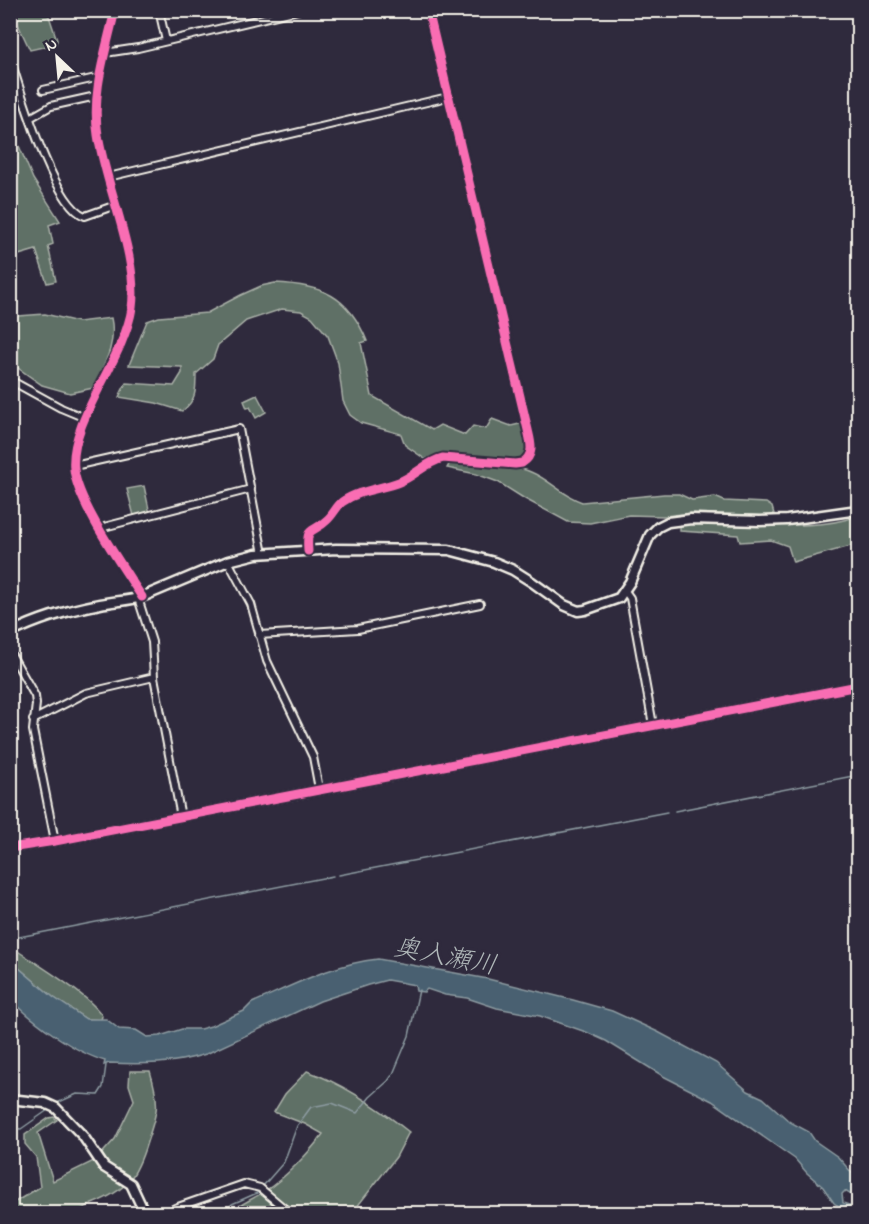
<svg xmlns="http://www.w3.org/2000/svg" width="869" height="1224" viewBox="0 0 869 1224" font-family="'Indie Flower','Klee One',sans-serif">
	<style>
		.green { fill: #5e6f66; stroke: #a9b0a7; stroke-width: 1.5 }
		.water { fill: #486171; stroke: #8d9ba1; stroke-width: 1.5 }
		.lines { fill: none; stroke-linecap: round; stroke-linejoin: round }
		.stream { stroke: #8d9ba1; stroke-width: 1.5 }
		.minor-casing { stroke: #f4f1e8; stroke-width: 10 }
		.tertiary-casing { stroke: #f4f1e8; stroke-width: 12 }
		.secondary-casing { stroke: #f4f1e8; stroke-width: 13 }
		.minor { stroke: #2f2a3d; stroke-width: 6 }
		.tertiary { stroke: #2f2a3d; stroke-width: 8 }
		.secondary { stroke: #2f2a3d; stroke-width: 8 }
		.cycleway-casing { stroke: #2f2a3d; stroke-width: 13 }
		.cycleway { stroke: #f96db3; stroke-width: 9 }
		.labels { text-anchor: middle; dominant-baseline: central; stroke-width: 6; stroke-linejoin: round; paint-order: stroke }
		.water-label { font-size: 26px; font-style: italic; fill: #afb7b8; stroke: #2f2a3d }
	</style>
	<rect width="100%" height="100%" fill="#2f2a3d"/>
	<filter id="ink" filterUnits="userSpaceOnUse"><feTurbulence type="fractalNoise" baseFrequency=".0167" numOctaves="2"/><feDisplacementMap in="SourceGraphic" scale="12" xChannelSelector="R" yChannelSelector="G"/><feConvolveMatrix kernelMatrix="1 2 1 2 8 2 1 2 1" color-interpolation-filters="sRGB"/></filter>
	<g filter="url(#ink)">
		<path class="green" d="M 16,10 L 34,11 L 49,16 L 57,40 L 56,44 L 30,50 L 16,20 Z
			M 11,127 L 33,179 L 60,221 L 49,225 L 53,244 L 48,246 L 56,281 L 47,283 L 36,250 L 15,256 L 11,249 L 11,223 L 17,219 L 11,202 Z
			M 275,283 C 322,285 348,295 367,341 L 361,343 L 372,396 L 432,430 L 440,425 L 465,435 L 473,426 L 486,429 L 492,419 L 511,426 L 524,423 L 528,454 L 522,459 L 514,460 L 438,455 L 425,459 L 405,445 L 401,434 L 361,423 L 350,415 L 343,401 L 338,363 L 328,336 L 312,317 L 301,311 L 282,309 L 246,321 L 218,345 L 213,359 L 196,374 C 196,391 196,401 182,411 L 156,403 L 119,397 L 126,383 L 174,386 L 182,373 L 182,367 L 129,365 L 147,321 L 159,317 L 207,313 L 241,295 L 261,286 Z
			M 11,312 L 18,316 L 45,314 L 78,322 L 111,318 C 117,344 104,365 93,388 L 70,393 L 42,385 L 11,363 Z
			M 257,395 L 266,412 L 256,418 L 250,407 L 247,408 L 244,401 Z
			M 450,463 C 475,463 510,462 533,473 C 551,481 563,496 582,502 L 664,494 L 679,494 L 692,500 L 715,497 L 724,501 L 766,503 L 772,507 L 774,514 L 769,516 L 691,513 L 665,516 L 629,515 L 590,523 L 568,522 L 525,499 L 498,482 L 476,474 L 447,468 Z
			M 144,486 L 150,514 L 134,516 L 127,489 Z
			M 858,516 L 858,544 L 793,562 L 788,546 L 771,540 L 740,542 L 738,535 L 680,531 L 680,523 C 697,523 714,522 732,523 C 774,524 818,530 858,516 Z
			M 10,946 C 32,961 91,996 102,1016 L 101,1020 L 86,1019 L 53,997 L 19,968 L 11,958 Z
			M 130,1071 L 150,1071 C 160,1105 158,1110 147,1142 C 136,1178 127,1190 92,1204 C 85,1207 78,1212 71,1213 C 52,1216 30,1213 11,1213 L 10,1205 L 40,1187 L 36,1157 L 25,1144 L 25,1135 L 49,1118 L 54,1117 L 57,1120 L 38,1133 L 53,1181 L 96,1160 L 115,1139 L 134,1100 L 129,1085 Z
			M 307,1071 C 341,1083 380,1109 409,1132 L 396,1157 L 356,1208 L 349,1213 L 281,1214 L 273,1210 L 267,1213 L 228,1214 C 240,1204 253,1199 265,1191 C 284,1179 310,1152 323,1134 L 305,1124 L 274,1112 L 285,1094 Z"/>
		<path class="water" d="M 10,958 L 19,968 L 53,997 L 86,1019 L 106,1019 L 119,1029 L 136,1030 L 147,1037 L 160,1036 L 182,1029 L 200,1029 L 211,1026 L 244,1011 L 252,1003 C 294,985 332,964 378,959 L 488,979 L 573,1000 L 612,1011 L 658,1032 L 716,1063 L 748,1091 L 763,1098 L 790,1122 L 809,1132 L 815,1141 L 838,1157 L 858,1180 L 858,1199 L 845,1191 L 842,1194 L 843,1203 L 858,1208 L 858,1213 L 843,1209 L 834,1203 L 823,1187 L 807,1173 L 795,1159 L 712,1101 L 663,1076 L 606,1041 L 586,1032 L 540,1016 L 497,1008 L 467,998 L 445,995 L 427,989 L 424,992 L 416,991 L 415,985 L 387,980 L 368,985 L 320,1001 L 206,1054 C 174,1064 143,1065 109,1063 L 104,1065 L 105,1061 C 74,1052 33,1022 11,999 Z"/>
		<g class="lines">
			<path class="stream" d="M 675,811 L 858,775
				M 339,875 L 667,812
				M 10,935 L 14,938 L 333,876
				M 57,1103 L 77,1094 L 98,1095 L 103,1087 L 106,1065
				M 10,1128 L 21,1129 L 48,1110
				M 263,1186 L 284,1162 L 297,1126 L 311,1107 L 332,1103 L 357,1113 L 370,1097 L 388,1081 L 393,1074 L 409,1036 L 419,990
				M 224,1214 L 232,1204 L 257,1193 L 260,1190"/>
			<g class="minor-casing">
				<path id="minor" d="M 115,10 C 106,51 91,93 98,135 C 106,188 139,257 132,308 C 124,360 69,420 74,469 C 77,502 123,567 142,597
					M 159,10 L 166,41
					M 105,53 L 138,48 L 298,10
					M 10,58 C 21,91 53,205 85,216 L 116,205
					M 43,90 L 100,77
					M 30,118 L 51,106 L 96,96
					M 108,177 L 448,97
					M 10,380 L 61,408 L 85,418
					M 74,466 L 239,429 L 263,554
					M 100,528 L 251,489
					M 308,551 C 306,524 312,535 327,520 C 333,515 336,507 342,502 C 359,490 381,489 399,482 C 415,476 426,462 443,458 L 515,464 L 522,463 C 535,455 531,443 528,430 L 428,10
					M 228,561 L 251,604 L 267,661 L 313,757 L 319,789
					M 625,591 L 630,598 L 653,725
					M 138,598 L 152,642 L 154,677 L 181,817
					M 259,635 L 358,629 L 480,604
					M 10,652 L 35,696 L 36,704 L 33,730 L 55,841
					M 33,720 L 86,693 L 154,677
					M 165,1214 L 175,1208 L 244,1184 L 260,1188 L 291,1214"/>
			</g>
			<g class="tertiary-casing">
				<path id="tertiary" d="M 10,848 L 55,841 L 858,686"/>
			</g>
			<g class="secondary-casing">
				<path id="secondary" d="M 10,633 C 38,619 69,610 100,604 C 114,601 128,601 142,597 L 228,561 L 256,554 L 336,549 L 449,550 L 494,562 L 513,570 L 532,582 L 564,605 L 578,611 L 585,610 L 619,598 L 630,582 L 650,535 L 658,527 L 668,522 L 691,519 L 760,521 L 787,520 L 858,510
					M 10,1099 L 45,1103 L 56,1108 L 83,1136 L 104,1167 L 131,1184 L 145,1214"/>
			</g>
			<use href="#minor" class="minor"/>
			<use href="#tertiary" class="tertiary"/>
			<use href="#secondary" class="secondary"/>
			<g class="cycleway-casing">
				<path id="cycleway" d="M 115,10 C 106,51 91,93 98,135 C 106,188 139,257 132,308 C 124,360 69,420 74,469 C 77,502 123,567 142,597
					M 308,551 C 306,524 312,535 327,520 C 333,515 336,507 342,502 C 359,490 381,489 399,482 C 415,476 426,462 443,458 L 515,464 L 522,463 C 535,455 531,443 528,430 L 428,10
					M 10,848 L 55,841 L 858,686"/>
			</g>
			<use href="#cycleway" class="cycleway"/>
		</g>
	</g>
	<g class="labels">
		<g class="water-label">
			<text transform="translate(445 958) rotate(11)">奥入瀬川</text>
		</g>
	</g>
	<rect width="869" height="1224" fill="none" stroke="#2f2a3d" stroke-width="36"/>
	<rect x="18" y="18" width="833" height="1188" fill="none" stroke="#f4f1e8" stroke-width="2" filter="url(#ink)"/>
	<g transform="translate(57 57) rotate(334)" stroke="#2f2a3d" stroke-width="4.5" paint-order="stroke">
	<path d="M0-4.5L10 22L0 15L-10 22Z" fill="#f4f1e8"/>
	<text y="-9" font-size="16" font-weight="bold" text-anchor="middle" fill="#f4f1e8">N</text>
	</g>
</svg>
